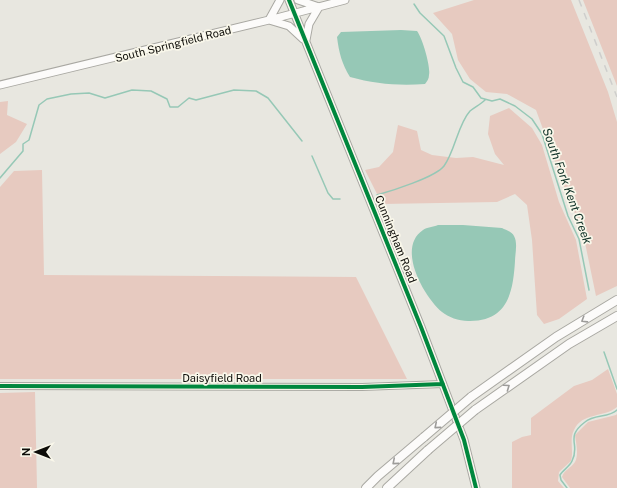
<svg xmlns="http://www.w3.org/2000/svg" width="617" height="488" viewBox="0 0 617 488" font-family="'Public Sans',sans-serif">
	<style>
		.green { fill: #e7cac0 }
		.water { fill: #96c8b6 }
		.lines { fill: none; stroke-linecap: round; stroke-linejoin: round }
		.stream { stroke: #96c8b6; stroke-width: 1.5 }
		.minor-casing { stroke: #a9a8a2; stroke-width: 8 }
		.major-casing { stroke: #a9a8a2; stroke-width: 9 }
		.highway-casing { stroke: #a9a8a2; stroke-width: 10 }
		.minor { stroke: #fcfbfa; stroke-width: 5.5 }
		.major { stroke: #fcfbfa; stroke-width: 7 }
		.highway { stroke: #fcfbfa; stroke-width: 8 }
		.rail { stroke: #cececc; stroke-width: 1.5; stroke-dasharray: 7 7; stroke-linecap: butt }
		.highway-bridge-casing { stroke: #a9a8a2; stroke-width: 10; stroke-linecap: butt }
		.highway-bridge { stroke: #fcfbfa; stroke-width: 8 }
		.cycleway-casing { stroke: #f9f7ea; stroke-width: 6 }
		.cycleway { stroke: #00873e; stroke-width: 4 }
		.oneway { stroke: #9d9c9a }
		.labels { text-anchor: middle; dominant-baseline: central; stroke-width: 3.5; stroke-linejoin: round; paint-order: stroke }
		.street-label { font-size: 11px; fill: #0e0d09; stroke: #f9f7ea }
		.water-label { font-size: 12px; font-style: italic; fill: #0f3127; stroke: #f9f7ea }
	</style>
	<rect width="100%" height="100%" fill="#e8e7e0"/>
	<path class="green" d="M 474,0 L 571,0 L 608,92 L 617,122 L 617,286 L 596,296 L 583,233 L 566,192 L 536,110 L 507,94 L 486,92 L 470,79 L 458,60 L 452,34 L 433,13 Z
		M 583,0 L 617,0 L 617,86 Z
		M 8,101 L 7,115 L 27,124 L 16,142 L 0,154 L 0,102 Z
		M 509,108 L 532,128 L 542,145 L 559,202 L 576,240 L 587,299 L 559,319 L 544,324 L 537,315 L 532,240 L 527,205 L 515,194 L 497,202 L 382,204 L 365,170 L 379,167 L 393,152 L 398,125 L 417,131 L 421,150 L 432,155 L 456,158 L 473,157 L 504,165 L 495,154 L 488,134 L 490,116 Z
		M 42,170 L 44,275 L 356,277 L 407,379 L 0,379 L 0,187 L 14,171 Z
		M 608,369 L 617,394 L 617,407 C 604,418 582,412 574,430 C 569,439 574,451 571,461 L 559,472 L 558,481 L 564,488 L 512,488 L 512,442 L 522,437 L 531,435 L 531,418 L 574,386 L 592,380 Z
		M 35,392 L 37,488 L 0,488 L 0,393 Z
		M 617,414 L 617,488 L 570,488 L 562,477 C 564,470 571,468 575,462 C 579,454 576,443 575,435 L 588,422 L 616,415 Z"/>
	<path class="water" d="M 401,30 L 417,31 C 422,37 431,67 429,75 C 429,79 427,81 425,84 C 399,86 375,84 350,77 C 342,64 339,53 337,37 L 341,32 Z
		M 438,225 L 463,225 L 502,228 C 506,230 512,232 514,236 C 518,243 515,254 515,261 C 513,294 507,322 468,321 C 459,321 448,317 442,312 C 424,297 396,248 423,230 C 427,227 433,227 438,225 Z"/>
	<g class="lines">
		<path class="stream" d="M 414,4 L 420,13 L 444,36 L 456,68 L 463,82 L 473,87 L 481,98 L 492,101 L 500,99 L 515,106 L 532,119 L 542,134 L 568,216 L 579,239 L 589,290
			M 312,156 L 328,193 L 333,199 L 340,199
			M 0,178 L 23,151 L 23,144 L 29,140 L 39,105 L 47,99 L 71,94 L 89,93 L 105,98 L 132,90 L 151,91 L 167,99 L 170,107 L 178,107 L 189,98 L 196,100 L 234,90 L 256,91 L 268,98 L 302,141
			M 377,195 C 391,191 436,177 444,166 C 455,151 458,124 470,111 C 475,107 481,104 485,100
			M 604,352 L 617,389
			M 567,488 L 561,480 L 560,475 C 563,470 570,466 572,461 C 581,444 564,438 585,422 C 594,414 609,418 617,410"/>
		<g class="minor-casing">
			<path id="minor" d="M 0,386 L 362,387 L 443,384"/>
		</g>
		<g class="major-casing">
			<path id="major" d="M 289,0 L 421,327 L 464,440 L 476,488
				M 298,0 L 319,7 L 309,24 L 306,40
				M 269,20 L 289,26 L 303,39
				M 269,20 L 280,0
				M 0,85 L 269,20 L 345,0"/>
		</g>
		<g class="highway-casing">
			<path id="highway" d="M 471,397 L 556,337 L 617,300
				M 475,410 L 569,344 L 617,316
				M 366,488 L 378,476 L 424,437
				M 387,488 L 428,450"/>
		</g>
		<use href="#minor" class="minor"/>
		<use href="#major" class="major"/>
		<use href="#highway" class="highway"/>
		<path class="rail" d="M 579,0 L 617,97"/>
		<g class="highway-bridge-casing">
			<path id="highway-bridge" d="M 424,437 L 471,397
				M 428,450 L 475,410"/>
		</g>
		<use href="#highway-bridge" class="highway-bridge"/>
		<g class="cycleway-casing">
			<path id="cycleway" d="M 289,0 L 421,327 L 464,440 L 476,488
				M 0,386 L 362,387 L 443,384"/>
		</g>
		<use href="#cycleway" class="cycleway"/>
	</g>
	<defs><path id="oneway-chevron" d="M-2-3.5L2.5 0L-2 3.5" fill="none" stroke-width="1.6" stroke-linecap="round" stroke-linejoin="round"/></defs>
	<g class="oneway">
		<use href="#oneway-chevron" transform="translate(584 320) rotate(148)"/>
		<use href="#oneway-chevron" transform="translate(507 387) rotate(-35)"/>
		<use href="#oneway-chevron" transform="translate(437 426) rotate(140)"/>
		<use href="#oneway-chevron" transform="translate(395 462) rotate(140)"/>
	</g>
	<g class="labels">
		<g class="street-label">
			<text transform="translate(173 44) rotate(-14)">South Springfield Road</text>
			<text transform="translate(396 239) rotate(68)">Cunningham Road</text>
			<text x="222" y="378">Daisyfield Road</text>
		</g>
		<g class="water-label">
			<text transform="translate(567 186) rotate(70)">South Fork Kent Creek</text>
		</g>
	</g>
	<g transform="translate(36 452) rotate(270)" stroke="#f9f7ea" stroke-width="3" paint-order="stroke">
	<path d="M0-3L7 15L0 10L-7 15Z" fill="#0e0d09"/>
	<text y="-6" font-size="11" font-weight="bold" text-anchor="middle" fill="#0e0d09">N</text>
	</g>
</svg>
